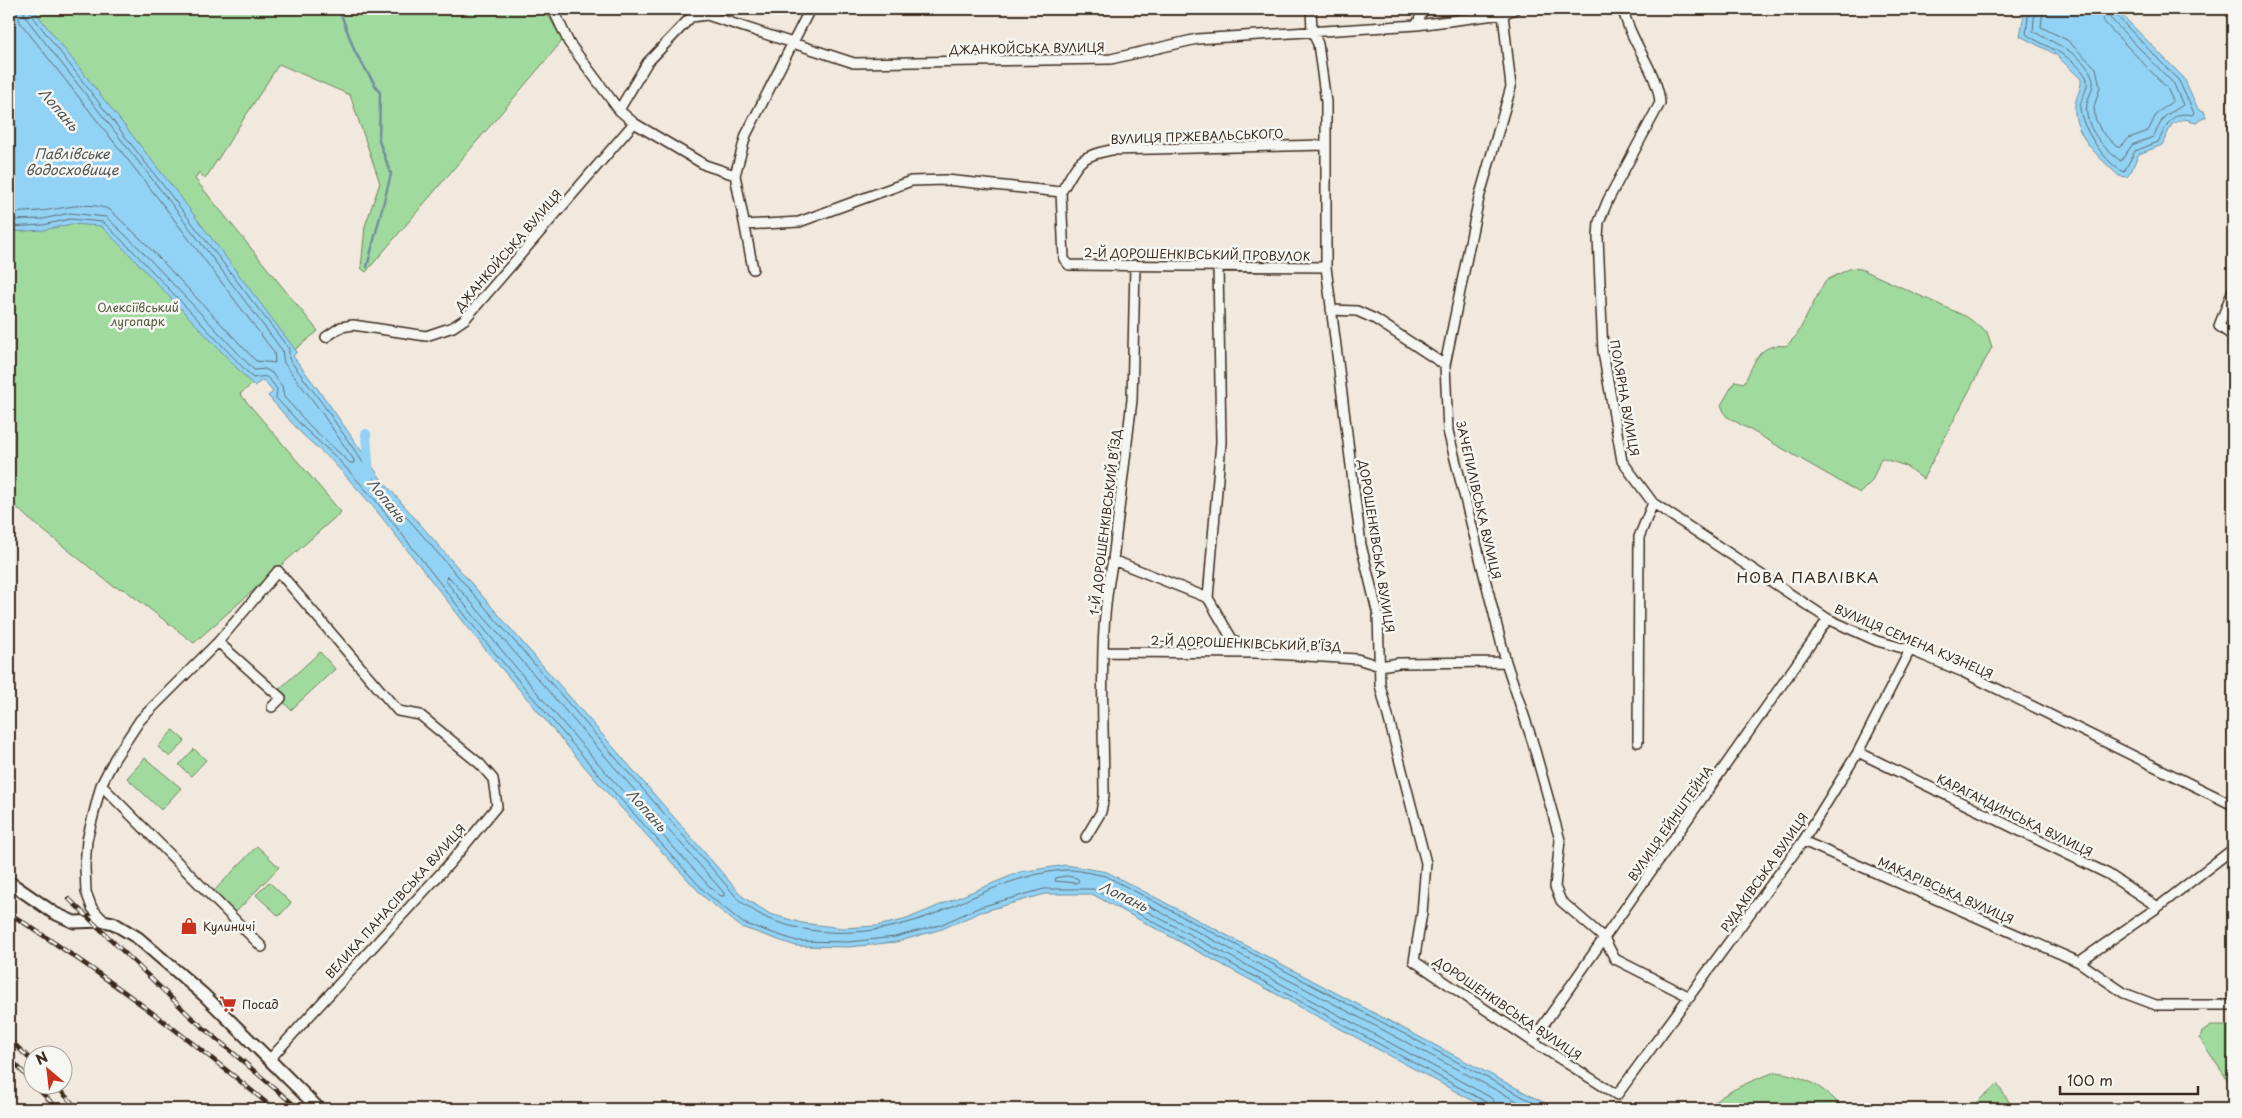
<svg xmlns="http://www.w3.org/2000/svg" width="2242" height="1118" viewBox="0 0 2242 1118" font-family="'Playpen Sans',sans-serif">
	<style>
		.green { fill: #a1da9f; stroke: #6e825e }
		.water { fill: #92d2f4; stroke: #6f8f9e }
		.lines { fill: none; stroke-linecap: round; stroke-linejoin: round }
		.shore { stroke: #5e6d74; stroke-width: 1 }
		.stream { stroke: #6f8f9e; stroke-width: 2.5 }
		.canal { stroke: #92d2f4; stroke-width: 10 }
		.minor-casing { stroke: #3b2a1e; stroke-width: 12 }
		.tertiary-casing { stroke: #3b2a1e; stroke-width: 15 }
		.minor { stroke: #f6f6f2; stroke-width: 9 }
		.tertiary { stroke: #f6f6f2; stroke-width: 11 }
		.rail-casing { stroke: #3b2a1e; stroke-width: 4.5 }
		.rail { stroke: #f6f6f2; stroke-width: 2.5; stroke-dasharray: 8; stroke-linecap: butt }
		.labels { text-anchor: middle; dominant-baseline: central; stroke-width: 5; stroke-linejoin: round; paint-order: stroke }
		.street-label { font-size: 12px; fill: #3b2a1e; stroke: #f6f6f2 }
		.park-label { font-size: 12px; fill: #54563e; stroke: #f6f6f2 }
		.poi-label { font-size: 12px; fill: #3b2a1e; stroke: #f6f6f2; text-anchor: start }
		.water-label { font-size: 14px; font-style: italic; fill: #515454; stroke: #f6f6f2 }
		.quarter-label { font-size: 15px; letter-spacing: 1px; fill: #3b2a1e; stroke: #f6f6f2 }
	</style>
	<rect width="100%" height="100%" fill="#f1e9de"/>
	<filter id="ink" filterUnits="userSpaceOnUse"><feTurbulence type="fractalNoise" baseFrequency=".02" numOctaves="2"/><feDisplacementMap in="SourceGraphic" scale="10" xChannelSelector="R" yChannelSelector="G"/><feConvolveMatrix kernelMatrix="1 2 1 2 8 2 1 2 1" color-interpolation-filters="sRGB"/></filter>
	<g filter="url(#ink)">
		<path class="green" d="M 9,9 L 544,9 L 563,40 L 366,272 L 361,268 L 365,226 L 380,183 L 350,95 L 279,64 L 205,179 L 199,172 L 195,179 L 318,331 L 240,394 L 341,512 L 194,643 L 125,590 L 113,586 L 28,518 L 9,500 Z
			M 1851,268 L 1861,269 L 1967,317 L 1987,332 L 1992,347 L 1923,479 L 1906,466 L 1881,458 L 1872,481 L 1860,493 L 1726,416 L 1721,405 L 1735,381 L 1744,383 C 1756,361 1758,343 1786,346 L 1797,335 L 1825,281 Z
			M 320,652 L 335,669 L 291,710 L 275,693 Z
			M 173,730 L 185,741 L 170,757 L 158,747 Z
			M 194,749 L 206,760 L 191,776 L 179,765 Z
			M 145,758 L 181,788 L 161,810 L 127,778 Z
			M 257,846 L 279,867 L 235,913 L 213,892 Z
			M 269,882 L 291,903 L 279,916 L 256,895 Z
			M 2211,1026 L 2233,1026 L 2233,1088 L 2200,1039 L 2202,1032 Z
			M 1775,1072 C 1804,1075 1825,1088 1844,1109 L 1706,1109 C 1725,1091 1751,1081 1775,1072 Z
			M 1997,1084 L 2014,1109 L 1969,1109 Z"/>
		<path class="water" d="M 9,9 L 33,9 L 179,195 L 297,352 L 293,356 L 326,400 L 381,479 L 743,897 L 770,914 L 802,923 L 842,928 L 876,926 L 904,920 L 1020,872 L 1066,865 L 1107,872 L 1556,1109 L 1488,1109 L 1092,894 L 1045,894 L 981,912 L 942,929 L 896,942 L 849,947 L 796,946 L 741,927 L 703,896 L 601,786 L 485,649 L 372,505 L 333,462 L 302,434 L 268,396 L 273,392 L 263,380 L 254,386 L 131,256 L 101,226 L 71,224 L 44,230 L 9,232 Z
			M 2025,9 L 2116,9 L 2184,78 L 2198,109 L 2204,111 L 2206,117 L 2196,122 L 2184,119 L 2172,124 L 2162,145 L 2139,154 C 2134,162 2133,171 2127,177 L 2119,176 C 2100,158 2072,135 2075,105 C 2076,96 2082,89 2081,79 L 2055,54 L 2020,36 Z"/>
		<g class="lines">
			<path class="shore" d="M 30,9 L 31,14 C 116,126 204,237 289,349 L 289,359 L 322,403 L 377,483 L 740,901 C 749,907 759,915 769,919 C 824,941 885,934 939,912 C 980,894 1019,874 1064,870 C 1077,869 1093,874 1106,876 L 1546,1109
				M 2029,9 L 2026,34 C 2046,48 2070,53 2085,75 C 2092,86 2080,97 2080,108 C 2081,127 2107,166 2124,172 L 2135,151 L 2158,142 C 2166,127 2171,110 2192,115 L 2194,113 L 2179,81 L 2115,14 L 2114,9
				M 2035,9 L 2033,31 C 2052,43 2081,52 2091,74 C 2097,85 2089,93 2087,104 C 2083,125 2104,150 2121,161 L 2132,145 L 2153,137 L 2164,117 L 2183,105 L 2174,84 L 2110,18 L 2107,9
				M 2043,9 L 2041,27 L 2067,40 L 2096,68 L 2100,87 L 2094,107 L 2095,118 L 2101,131 L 2119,148 L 2129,138 L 2148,131 L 2157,113 L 2173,101 L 2167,88 L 2104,22 L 2100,9
				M 9,213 C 19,212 30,212 40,211 C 63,209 88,200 110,210 L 145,243 L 256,361 L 275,363 L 274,352 L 164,206 L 20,22 L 16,9
				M 9,220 L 43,219 L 70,213 L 106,217 L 139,248 L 254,370 L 265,369 L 272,373 L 282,386 L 284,397 L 310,426 L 350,463 L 354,463 L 354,460 L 317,406 L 284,363 L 282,350 L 170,202 L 26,18 L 23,9
				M 9,227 L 43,225 L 70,219 L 103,222 L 135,253 L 253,378 C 269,376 265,374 277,389 L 276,398 L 306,430 L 337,458 L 376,501 L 489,646 L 605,782 L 706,893 L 743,923 L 797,941 L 849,942 L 895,937 L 940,925 L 980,907 L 1044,889 L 1093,889 L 1486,1102 L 1489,1109
				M 447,577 L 450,578 L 724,893 L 724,896 L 721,896 L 711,888 C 619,789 530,688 446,581 Z
				M 1067,876 L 1077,878 L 1079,881 L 1076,883 L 1055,881 L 1056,878 Z
				M 1496,1109 L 1495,1103 L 1490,1097 L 1115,894 L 1114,890 L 1117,889 L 1532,1109"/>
			<path class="stream" d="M 339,9 L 355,52 L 380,93 L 379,141 L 391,174 L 367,267"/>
			<path class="canal" d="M 366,434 L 369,475"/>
			<g class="minor-casing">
				<path id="minor" d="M 553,9 L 569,43 L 619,110 L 634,123 L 705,165 L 735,175
					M 1311,9 L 1312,31 L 1318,44 L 1326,102 L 1326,267 L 1361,545 L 1378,615 L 1380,685 L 1426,863 L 1422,913 L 1414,961 L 1532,1041 L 1617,1095 L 1803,841 L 1858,752 L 1910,650
					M 1623,9 C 1630,42 1658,72 1660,103 L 1608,200 L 1599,222 L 1598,237 L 1603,352 L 1622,461 L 1653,503 L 1828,619 L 1877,641 L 1910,650 L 1963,672 L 2233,805
					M 1503,14 L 1511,87 L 1479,198 L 1445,365 L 1448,431 L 1506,662 L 1532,740 L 1560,840 L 1555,887 L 1561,901 L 1604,938 L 1615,959 L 1690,997
					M 1417,25 L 1423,9
					M 619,110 L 647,63 L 691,17 L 707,15 L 854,63 L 1111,59 L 1197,39 L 1417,25 L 1503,14 L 1515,9
					M 1061,192 L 1064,259 L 1069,265 L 1326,267
					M 1061,192 C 1079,163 1076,157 1111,150 L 1325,145
					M 745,225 L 799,222 L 911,181 L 946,180 L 1061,192
					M 753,269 L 735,175 L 746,135 L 810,9
					M 2233,290 L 2219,326 L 2233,336
					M 1331,310 L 1357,311 L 1375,319 L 1445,365
					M 326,337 L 341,327 L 353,325 L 426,336 L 453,327 L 465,319 L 634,123
					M 1113,560 L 1208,598 L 1232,639 L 1256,652
					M 1208,598 L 1221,442 L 1218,266
					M 218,642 L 281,698 L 272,707
					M 1104,652 L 1257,653 L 1357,659 L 1380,666 L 1399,663 L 1506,662
					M 1638,742 L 1639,537 L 1653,503
					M 1858,752 L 2108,874 L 2158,907
					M 101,785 L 262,947
					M 1086,837 L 1101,812 L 1104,796 C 1104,720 1097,633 1113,560 L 1132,400 L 1135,265
					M 1803,841 L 2079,962 L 2124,993 L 2156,1005 L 2233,1005
					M 104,921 L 92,908 L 86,892 L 85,867 L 87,840 L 101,785 L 115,758 L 140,720 L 218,642 L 278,571 L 398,711 L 420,715 L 480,764 L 493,779 L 497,806 L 451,862 L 270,1059
					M 2079,962 L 2158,907 L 2233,849
					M 1532,1041 L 1828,619"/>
			</g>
			<g class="tertiary-casing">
				<path id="tertiary" d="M 9,882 L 54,913 L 74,922 L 104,921 L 113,923 L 138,938 L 204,995 L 319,1109"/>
			</g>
			<use href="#minor" class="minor"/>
			<use href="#tertiary" class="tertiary"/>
			<g class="rail-casing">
				<path id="rail" d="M 69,899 L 192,1018 L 299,1109
					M 9,913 C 101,972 190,1039 274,1109
					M 9,1039 L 32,1061
					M 9,1057 L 32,1082
					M 35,1086 L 58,1109
					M 56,1086 L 78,1109"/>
			</g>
			<use href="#rail" class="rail"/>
		</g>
	</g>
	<defs>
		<g id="shop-bare" transform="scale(1.35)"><path d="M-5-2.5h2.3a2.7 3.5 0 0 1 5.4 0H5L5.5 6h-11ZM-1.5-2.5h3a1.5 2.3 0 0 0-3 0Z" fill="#c8321e" stroke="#f6f6f2" stroke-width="2.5" paint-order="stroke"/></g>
		<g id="supermarket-bare" transform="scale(1.35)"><path d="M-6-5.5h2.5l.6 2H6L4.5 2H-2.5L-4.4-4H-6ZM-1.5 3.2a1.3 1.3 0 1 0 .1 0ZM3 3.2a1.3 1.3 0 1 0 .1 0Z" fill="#c8321e" stroke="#f6f6f2" stroke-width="2.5" paint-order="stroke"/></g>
	</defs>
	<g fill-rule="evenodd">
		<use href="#shop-bare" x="189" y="926"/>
		<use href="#supermarket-bare" x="228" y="1004"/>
	</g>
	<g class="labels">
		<g class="street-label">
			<text transform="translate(1027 48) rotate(-1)">ДЖАНКОЙСЬКА ВУЛИЦЯ</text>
			<text transform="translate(1197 136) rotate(-2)">ВУЛИЦЯ ПРЖЕВАЛЬСЬКОГО</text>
			<text transform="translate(508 250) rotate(-49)">ДЖАНКОЙСЬКА ВУЛИЦЯ</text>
			<text transform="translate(1197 254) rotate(1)">2-Й ДОРОШЕНКІВСЬКИЙ ПРОВУЛОК</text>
			<text transform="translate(1625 398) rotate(80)">ПОЛЯРНА ВУЛИЦЯ</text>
			<text transform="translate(1479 500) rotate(77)">ЗАЧЕПИЛІВСЬКА ВУЛИЦЯ</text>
			<text transform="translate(1105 522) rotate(-83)">1-Й ДОРОШЕНКІВСЬКИЙ В’ЇЗД</text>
			<text transform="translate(1377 546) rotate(81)">ДОРОШЕНКІВСЬКА ВУЛИЦЯ</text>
			<text transform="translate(1914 641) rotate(23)">ВУЛИЦЯ СЕМЕНА КУЗНЕЦЯ</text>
			<text transform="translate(1246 643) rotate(2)">2-Й ДОРОШЕНКІВСЬКИЙ В’ЇЗД</text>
			<text transform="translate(2015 815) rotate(26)">КАРАГАНДИНСЬКА ВУЛИЦЯ</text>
			<text transform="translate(1670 823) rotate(-55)">ВУЛИЦЯ ЕЙНШТЕЙНА</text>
			<text transform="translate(1764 872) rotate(-55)">РУДАКІВСЬКА ВУЛИЦЯ</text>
			<text transform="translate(1946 890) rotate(24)">МАКАРІВСЬКА ВУЛИЦЯ</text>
			<text transform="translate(395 901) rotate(-48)">ВЕЛИКА ПАНАСІВСЬКА ВУЛИЦЯ</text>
			<text transform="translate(1508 1008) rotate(34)">ДОРОШЕНКІВСЬКА ВУЛИЦЯ</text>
		</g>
		<g class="park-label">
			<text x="138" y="307">Олексіївський<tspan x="138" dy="14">лугопарк</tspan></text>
		</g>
		<g class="poi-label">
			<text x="203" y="926">Кулиничі</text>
			<text x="242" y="1004">Посад</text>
		</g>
		<g class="water-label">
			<text transform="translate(59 109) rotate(49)">Лопань</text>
			<text x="72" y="153">Павлівське<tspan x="72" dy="16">водосховище</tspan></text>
			<text transform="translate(387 500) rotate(51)">Лопань</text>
			<text transform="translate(647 810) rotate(48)">Лопань</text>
			<text transform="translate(1124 896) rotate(26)">Лопань</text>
		</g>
		<g class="quarter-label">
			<text x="1808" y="576">НОВА ПАВЛІВКА</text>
		</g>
	</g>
	<rect width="2242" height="1118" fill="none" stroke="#f6f6f2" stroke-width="30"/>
	<rect x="15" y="15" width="2212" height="1088" fill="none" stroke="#3b2a1e" stroke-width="2" filter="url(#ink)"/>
	<g transform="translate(48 1070) rotate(332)"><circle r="24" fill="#f6f6f2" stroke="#aba49d"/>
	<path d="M0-4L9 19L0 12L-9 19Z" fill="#c8321e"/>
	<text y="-8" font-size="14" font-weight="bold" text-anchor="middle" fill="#3b2a1e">N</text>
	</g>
	<path d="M2060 1086v8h138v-8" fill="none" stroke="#3b2a1e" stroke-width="2.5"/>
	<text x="2067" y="1086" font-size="15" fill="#3b2a1e" stroke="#f6f6f2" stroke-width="4" paint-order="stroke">100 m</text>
</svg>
